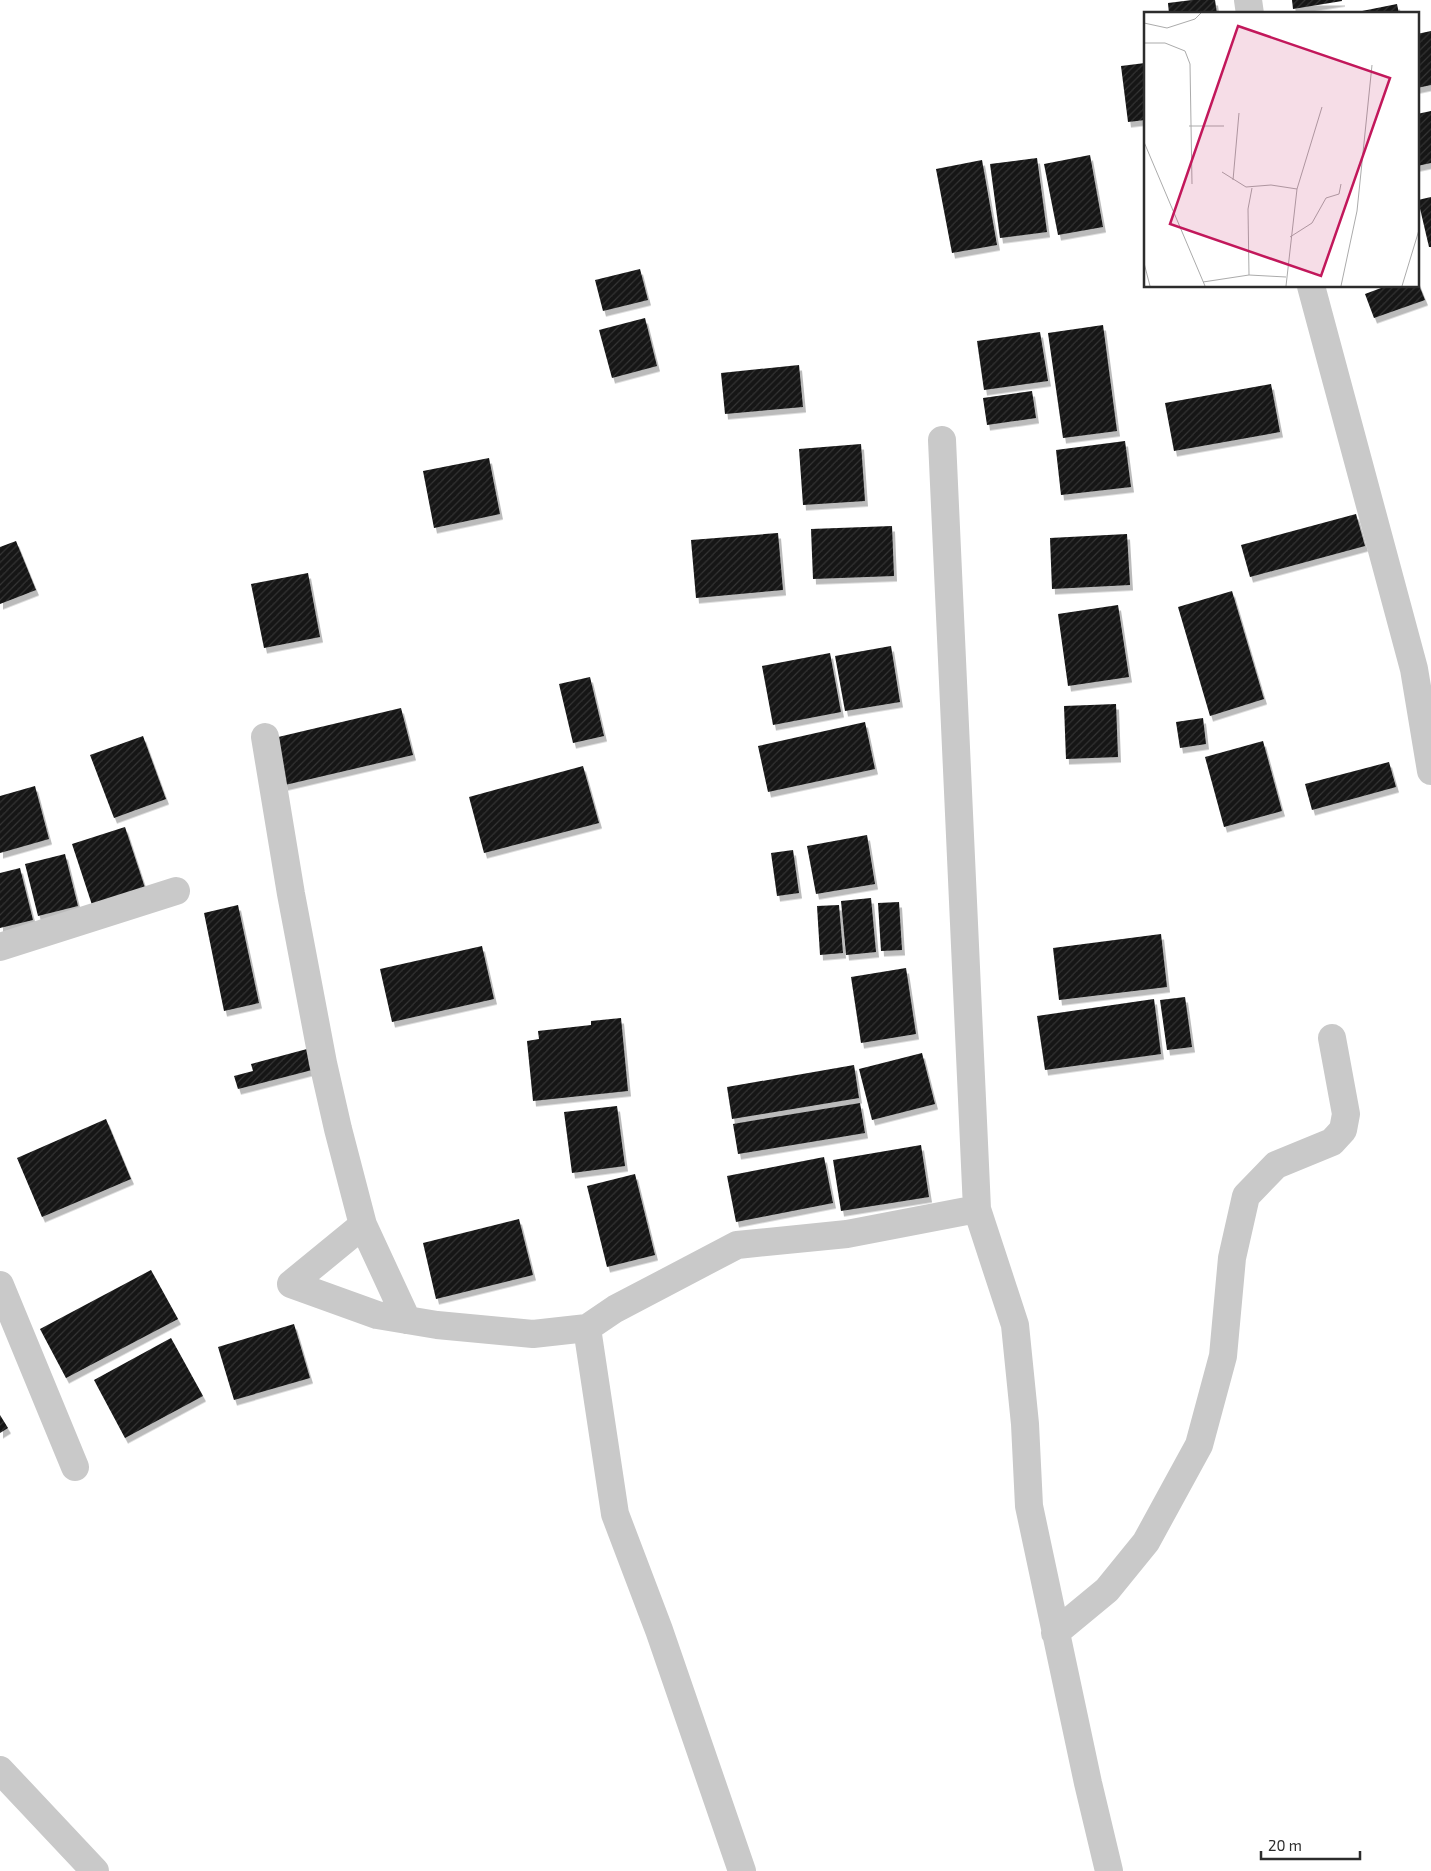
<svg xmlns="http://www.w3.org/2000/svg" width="1431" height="1871" viewBox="0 0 1431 1871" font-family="'Exo 2',sans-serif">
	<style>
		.building { fill: url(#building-hatch); filter: url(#shadow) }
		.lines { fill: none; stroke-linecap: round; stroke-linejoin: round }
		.minor { stroke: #c9c9c9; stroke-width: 28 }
		.inset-road { fill: none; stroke: #ababab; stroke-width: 1 }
		.view { fill: #c2185b; fill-opacity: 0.15; stroke: #c2185b; stroke-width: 2.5 }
		.inset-edge { fill: none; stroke: #2c2c2c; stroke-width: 2.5 }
	</style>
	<defs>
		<pattern id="building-hatch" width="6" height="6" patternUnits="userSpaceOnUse" patternTransform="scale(1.25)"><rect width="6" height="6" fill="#131313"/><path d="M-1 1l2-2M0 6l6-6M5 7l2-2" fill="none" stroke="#363636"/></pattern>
		<filter id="shadow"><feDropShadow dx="3" dy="5.5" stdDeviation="0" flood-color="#0004"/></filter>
	</defs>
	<rect width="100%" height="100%" fill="#fff"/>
	<path class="building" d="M 1192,0 L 1215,0 L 1217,14 L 1169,14 L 1168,3 Z
		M 1292,0 L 1342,0 L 1342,1 L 1293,9 Z
		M 1397,4 L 1399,14 L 1352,14 L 1352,13 Z
		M 1431,31 L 1431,85 L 1417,88 L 1417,34 Z
		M 1145,63 L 1145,120 L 1128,122 L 1121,66 Z
		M 1431,111 L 1431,163 L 1417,166 L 1417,114 Z
		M 1090,155 L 1103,227 L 1058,235 L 1044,164 Z
		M 1037,158 L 1047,232 L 1000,238 L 990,164 Z
		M 982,160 L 997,245 L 952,253 L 936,169 Z
		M 1431,197 L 1431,247 L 1429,247 L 1418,200 Z
		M 640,269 L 648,300 L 603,311 L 595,280 Z
		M 1417,280 L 1425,300 L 1374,318 L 1365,294 L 1381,288 L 1380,286 L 1417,286 Z
		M 645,318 L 657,366 L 612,378 L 599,330 Z
		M 1103,325 L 1117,431 L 1063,438 L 1048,333 Z
		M 1040,332 L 1048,381 L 984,390 L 977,341 Z
		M 799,365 L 803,407 L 725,414 L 721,373 Z
		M 1271,384 L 1280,432 L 1174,451 L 1165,403 Z
		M 1032,391 L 1036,418 L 987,425 L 983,398 Z
		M 1125,441 L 1131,487 L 1061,495 L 1056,450 Z
		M 861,444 L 865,501 L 803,505 L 799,449 Z
		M 489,458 L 500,514 L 434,528 L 423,471 Z
		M 1356,514 L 1365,546 L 1250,577 L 1241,545 Z
		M 892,526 L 894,576 L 813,579 L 811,529 Z
		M 778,533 L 783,590 L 696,598 L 691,540 Z
		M 1127,534 L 1130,585 L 1052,589 L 1050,538 Z
		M 16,541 L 36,590 L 0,604 L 0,547 Z
		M 308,573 L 320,637 L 264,648 L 251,584 Z
		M 1232,591 L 1264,699 L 1210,716 L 1178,607 Z
		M 1118,605 L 1129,677 L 1068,686 L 1058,614 Z
		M 891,646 L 900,702 L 845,711 L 835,656 Z
		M 830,653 L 841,712 L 773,725 L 762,666 Z
		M 590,677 L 604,736 L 573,743 L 559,684 Z
		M 1116,704 L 1118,757 L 1066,759 L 1064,706 Z
		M 401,708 L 413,755 L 285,785 L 274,738 Z
		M 1203,718 L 1206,744 L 1180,748 L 1176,722 Z
		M 865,722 L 875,769 L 768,792 L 758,746 Z
		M 143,736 L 166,799 L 114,818 L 90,755 Z
		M 1263,741 L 1282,811 L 1224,827 L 1205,757 Z
		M 1389,762 L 1396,787 L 1312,810 L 1305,784 Z
		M 583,766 L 599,823 L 484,853 L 469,797 Z
		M 35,786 L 49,839 L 0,853 L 0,796 Z
		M 125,827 L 147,894 L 94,911 L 72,844 Z
		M 867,835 L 875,884 L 816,894 L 807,846 Z
		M 793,850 L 799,893 L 777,896 L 771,853 Z
		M 65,854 L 78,906 L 38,916 L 25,864 Z
		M 20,868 L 33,920 L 0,928 L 0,873 Z
		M 871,898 L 876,952 L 846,955 L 841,901 Z
		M 899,902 L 902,950 L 881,951 L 878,903 Z
		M 238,905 L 259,1003 L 224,1011 L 204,913 Z
		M 839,905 L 843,953 L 820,955 L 817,906 Z
		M 1161,934 L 1167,987 L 1059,1000 L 1053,948 Z
		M 482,946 L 494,999 L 392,1022 L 380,969 Z
		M 906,968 L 916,1034 L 861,1043 L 851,977 Z
		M 1185,997 L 1192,1047 L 1167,1050 L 1160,1000 Z
		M 1154,999 L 1161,1054 L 1045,1070 L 1037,1016 Z
		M 621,1018 L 628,1091 L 533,1101 L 527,1041 L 539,1039 L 538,1031 L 591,1025 L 591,1021 Z
		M 307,1049 L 312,1070 L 238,1089 L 234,1076 L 253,1071 L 251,1064 Z
		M 922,1053 L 935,1104 L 872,1120 L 859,1069 Z
		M 854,1065 L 859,1098 L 732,1119 L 727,1087 Z
		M 860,1103 L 865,1133 L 738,1154 L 733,1124 Z
		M 617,1106 L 625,1166 L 572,1173 L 564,1112 Z
		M 106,1119 L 131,1179 L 42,1217 L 17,1158 Z
		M 921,1145 L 929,1197 L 841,1211 L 833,1160 Z
		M 824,1157 L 833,1203 L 736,1222 L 727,1176 Z
		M 635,1174 L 655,1255 L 607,1267 L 587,1186 Z
		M 519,1219 L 533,1275 L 436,1299 L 423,1243 Z
		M 151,1270 L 178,1319 L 66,1378 L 40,1329 Z
		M 294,1324 L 310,1378 L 234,1400 L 218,1347 Z
		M 171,1338 L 203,1396 L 125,1438 L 94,1380 Z
		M 0,1415 L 8,1428 L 0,1433 Z"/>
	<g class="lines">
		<path class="minor" d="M 1248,0 L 1250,14
			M 1311,286 L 1414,669 L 1431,771
			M 942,440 L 977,1209 L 1015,1325 L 1025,1424 L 1029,1506 L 1088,1783 L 1109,1871
			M 265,737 L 291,894 L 323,1063 L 338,1129 L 363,1225 L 407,1320
			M 0,947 L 176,891
			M 291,1284 L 377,1315 L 437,1325 L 533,1334 L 587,1328 L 615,1309 L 737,1245 L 847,1234 L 977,1209
			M 291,1284 L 363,1225
			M 0,1285 L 75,1467
			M 587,1328 L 615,1514 L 659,1630 L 742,1871
			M 1055,1633 L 1107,1590 L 1146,1542 L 1199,1445 L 1223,1356 L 1232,1258 L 1246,1196 L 1276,1165 L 1332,1142 L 1343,1130 L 1346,1114 L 1332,1038
			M 0,1770 L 95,1871"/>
	</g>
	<g transform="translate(1144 12)">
		<rect width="275" height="275" fill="#fff"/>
		<path class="inset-road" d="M 0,11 L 23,16 L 51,7 L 57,1M 0,31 L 21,31 L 41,39 L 46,52 L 48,172M 45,114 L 80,114M 0,130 L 61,274M 78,160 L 102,175 L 127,173 L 153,177M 89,168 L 95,101M 146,225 L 168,211 L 182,186 L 195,182 L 197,172M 0,251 L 6,274M 105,263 L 104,197 L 108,176M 59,270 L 105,263 L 142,265M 142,274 L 153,177 L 178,95M 197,274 L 213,199 L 228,53M 258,274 L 275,218"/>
		<path class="view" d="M 94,14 L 246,66 L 177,264 L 26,212 Z"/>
		<rect width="275" height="275" class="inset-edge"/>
	</g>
	<path d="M1261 1851v8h99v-8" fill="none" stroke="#2c2c2c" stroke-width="2.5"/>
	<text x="1268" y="1851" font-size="15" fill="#2c2c2c" stroke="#ffffff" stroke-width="4" paint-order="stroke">20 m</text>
</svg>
